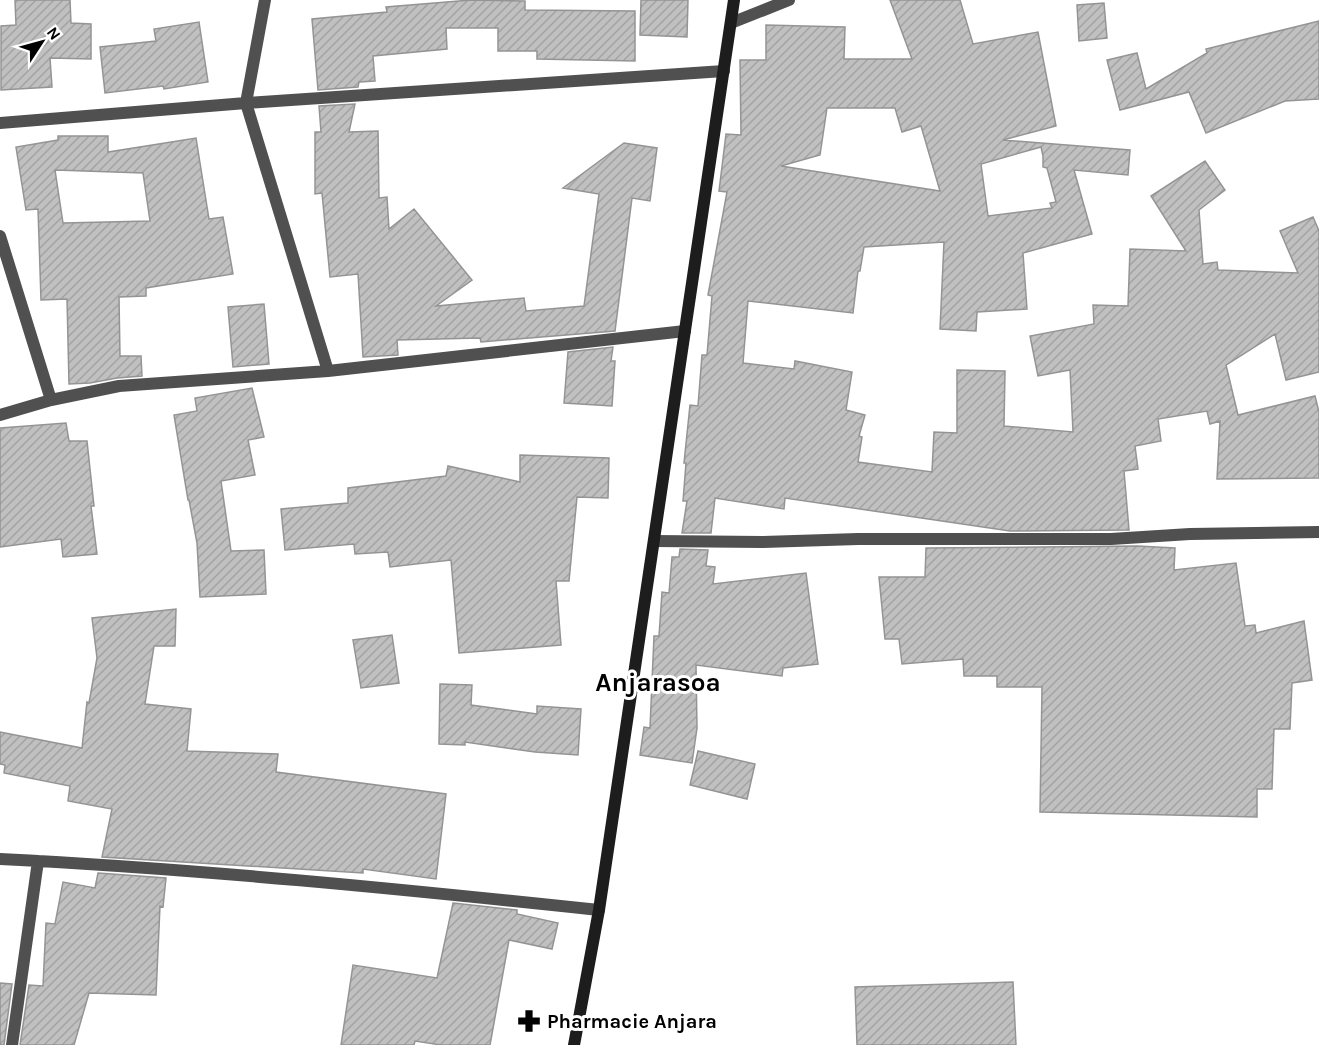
<svg xmlns="http://www.w3.org/2000/svg" width="1319" height="1045" viewBox="0 0 1319 1045" font-family="Karla,sans-serif">
	<style>
		.building { fill: url(#building-hatch); stroke: #949494; stroke-width: 1.5; fill-rule: evenodd }
		.lines { fill: none; stroke-linecap: round; stroke-linejoin: round }
		.minor { stroke: #505050; stroke-width: 12 }
		.secondary { stroke: #1d1d1d; stroke-width: 12 }
		.labels { text-anchor: middle; dominant-baseline: central; stroke-width: 6; stroke-linejoin: round; paint-order: stroke }
		.poi-label { font-size: 20px; font-weight: bold; fill: #000; stroke: #fff; text-anchor: start }
		.district-label { font-size: 26px; font-weight: bold; fill: #000; stroke: #fff }
	</style>
	<defs>
		<pattern id="building-hatch" width="6" height="6" patternUnits="userSpaceOnUse" patternTransform="scale(1.5)"><rect width="6" height="6" fill="#c0c0c0"/><path d="M-1 1l2-2M0 6l6-6M5 7l2-2" fill="none" stroke="#a3a3a3"/></pattern>
	</defs>
	<rect width="100%" height="100%" fill="#fff"/>
	<path class="building" d="M 15,0 L 70,0 L 71,23 L 91,24 L 91,59 L 50,58 L 52,87 L 1,90 L 1,26 L 16,25 Z
		M 471,0 L 525,1 L 525,10 L 635,11 L 635,61 L 537,59 L 537,51 L 498,51 L 498,28 L 446,28 L 447,49 L 373,56 L 375,81 L 359,82 L 358,87 L 318,90 L 312,19 L 387,12 L 386,7 Z
		M 641,0 L 688,0 L 687,37 L 640,35 Z
		M 890,0 L 960,0 L 973,44 L 1038,32 L 1056,126 L 1003,140 L 1130,150 L 1128,175 L 1074,170 L 1092,234 L 1023,253 L 1027,309 L 977,312 L 976,331 L 940,329 L 944,242 L 864,247 L 860,271 L 858,271 L 853,313 L 748,301 L 743,363 L 794,369 L 795,361 L 852,372 L 846,410 L 865,415 L 859,436 L 862,437 L 858,462 L 932,472 L 934,432 L 957,433 L 957,370 L 1005,371 L 1004,426 L 1073,432 L 1070,370 L 1038,376 L 1030,336 L 1094,324 L 1093,305 L 1128,306 L 1130,249 L 1186,251 L 1151,196 L 1205,161 L 1225,190 L 1199,210 L 1203,264 L 1217,262 L 1218,270 L 1298,273 L 1280,231 L 1313,217 L 1319,231 L 1319,372 L 1286,380 L 1275,334 L 1226,365 L 1238,415 L 1315,396 L 1319,412 L 1319,478 L 1217,479 L 1220,421 L 1210,424 L 1207,411 L 1158,419 L 1161,441 L 1135,446 L 1138,469 L 1124,471 L 1129,530 L 1010,531 L 785,498 L 784,509 L 715,498 L 711,533 L 682,533 L 687,501 L 683,501 L 686,463 L 684,463 L 690,405 L 698,406 L 702,355 L 707,355 L 712,296 L 708,295 L 727,192 L 719,191 L 726,134 L 741,135 L 740,60 L 766,60 L 766,25 L 845,27 L 844,59 L 912,59 ZM 827,108 L 895,108 L 902,132 L 921,126 L 940,191 L 781,166 L 820,155 ZM 1041,147 L 1043,156 L 1043,167 L 1047,168 L 1056,202 L 1050,203 L 1052,208 L 988,216 L 981,164 Z
		M 1104,3 L 1107,38 L 1079,41 L 1077,5 Z
		M 1319,21 L 1319,99 L 1285,101 L 1206,133 L 1189,92 L 1120,110 L 1107,60 L 1137,53 L 1146,89 L 1207,53 L 1206,49 Z
		M 199,22 L 208,82 L 164,89 L 163,86 L 105,93 L 100,47 L 156,41 L 154,29 Z
		M 355,104 L 349,132 L 378,131 L 379,198 L 387,197 L 389,229 L 414,209 L 472,280 L 436,306 L 524,298 L 526,311 L 584,306 L 599,194 L 563,188 L 624,143 L 657,148 L 650,201 L 632,198 L 615,331 L 481,342 L 480,338 L 397,340 L 398,355 L 363,357 L 358,274 L 330,277 L 322,193 L 315,194 L 315,132 L 321,132 L 319,106 Z
		M 58,136 L 108,136 L 108,152 L 196,138 L 209,219 L 223,217 L 233,274 L 146,288 L 146,296 L 119,297 L 120,356 L 141,356 L 142,376 L 117,378 L 90,383 L 69,384 L 67,299 L 41,300 L 38,209 L 26,210 L 16,147 L 58,140 ZM 55,170 L 143,173 L 150,221 L 63,223 Z
		M 264,304 L 269,364 L 233,367 L 228,307 Z
		M 613,347 L 611,361 L 615,361 L 612,406 L 564,403 L 568,352 Z
		M 252,388 L 264,437 L 248,440 L 255,475 L 221,481 L 231,551 L 264,550 L 266,594 L 200,597 L 197,543 L 189,500 L 188,500 L 174,415 L 197,411 L 195,398 Z
		M 66,423 L 69,441 L 87,441 L 94,506 L 91,506 L 97,554 L 63,557 L 61,539 L 0,547 L 0,428 Z
		M 520,455 L 609,458 L 608,498 L 577,497 L 569,581 L 556,581 L 561,645 L 459,653 L 451,560 L 390,567 L 388,552 L 355,554 L 354,544 L 285,550 L 281,509 L 348,503 L 348,488 L 446,476 L 448,466 L 520,482 Z
		M 1137,546 L 1175,548 L 1174,570 L 1236,563 L 1245,626 L 1255,625 L 1256,633 L 1304,621 L 1312,680 L 1292,683 L 1290,729 L 1274,729 L 1272,789 L 1257,789 L 1257,817 L 1040,812 L 1042,687 L 997,687 L 997,676 L 964,676 L 963,659 L 902,664 L 899,639 L 885,639 L 879,577 L 925,577 L 926,548 Z
		M 680,549 L 708,550 L 706,566 L 715,567 L 713,584 L 806,573 L 818,664 L 783,668 L 782,676 L 696,665 L 697,728 L 692,763 L 640,755 L 644,727 L 650,728 L 654,636 L 659,636 L 662,592 L 669,593 L 672,557 L 679,557 Z
		M 176,609 L 175,646 L 154,646 L 145,704 L 191,709 L 187,751 L 278,754 L 276,772 L 446,794 L 436,879 L 363,869 L 363,873 L 102,857 L 112,809 L 68,801 L 70,786 L 4,773 L 5,765 L 0,764 L 0,732 L 82,748 L 87,702 L 89,703 L 97,658 L 92,618 Z
		M 392,635 L 399,683 L 361,688 L 353,640 Z
		M 440,684 L 472,685 L 471,705 L 537,714 L 537,706 L 581,709 L 578,755 L 535,752 L 465,742 L 465,745 L 439,744 Z
		M 698,751 L 755,764 L 747,799 L 690,785 Z
		M 98,873 L 166,878 L 163,907 L 160,906 L 156,995 L 89,993 L 74,1045 L 20,1045 L 29,985 L 43,986 L 46,923 L 55,924 L 63,882 L 95,888 Z
		M 453,903 L 517,910 L 517,914 L 558,923 L 552,949 L 509,940 L 490,1045 L 441,1045 L 415,1041 L 414,1045 L 341,1045 L 353,965 L 437,978 Z
		M 1013,982 L 1016,1045 L 857,1045 L 855,987 Z
		M 0,983 L 12,984 L 4,1045 L 0,1045 Z"/>
	<g class="lines">
		<path class="minor" d="M 265,0 L 246,103 L 328,371 L 685,331
			M 731,23 L 789,0
			M 0,123 L 246,103 L 724,71
			M 0,236 L 51,400
			M 0,415 L 51,400 L 119,386 L 328,371
			M 654,541 L 763,542 L 858,539 L 1111,539 L 1190,534 L 1319,532
			M 0,859 C 200,869 400,889 599,910
			M 12,1045 L 38,861"/>
		<path class="secondary" d="M 574,1045 L 599,910 L 734,0"/>
	</g>
	<defs>
		<g id="pharmacy-bare" transform="scale(1.8)"><path d="M-2-6h4v4h4v4h-4v4h-4v-4h-4v-4h4Z" fill="#000" stroke="#fff" stroke-width="2.5" paint-order="stroke"/></g>
	</defs>
	<g fill-rule="evenodd">
		<use href="#pharmacy-bare" x="529" y="1021"/>
	</g>
	<g class="labels">
		<g class="poi-label">
			<text x="547" y="1021">Pharmacie Anjara</text>
		</g>
		<g class="district-label">
			<text x="658" y="682">Anjarasoa</text>
		</g>
	</g>
	<g transform="translate(42 42) rotate(54)" stroke="#ffffff" stroke-width="4.5" paint-order="stroke">
	<path d="M0-4.5L10 22L0 15L-10 22Z" fill="#000000"/>
	<text y="-9" font-size="16" font-weight="bold" text-anchor="middle" fill="#000000">N</text>
	</g>
</svg>
